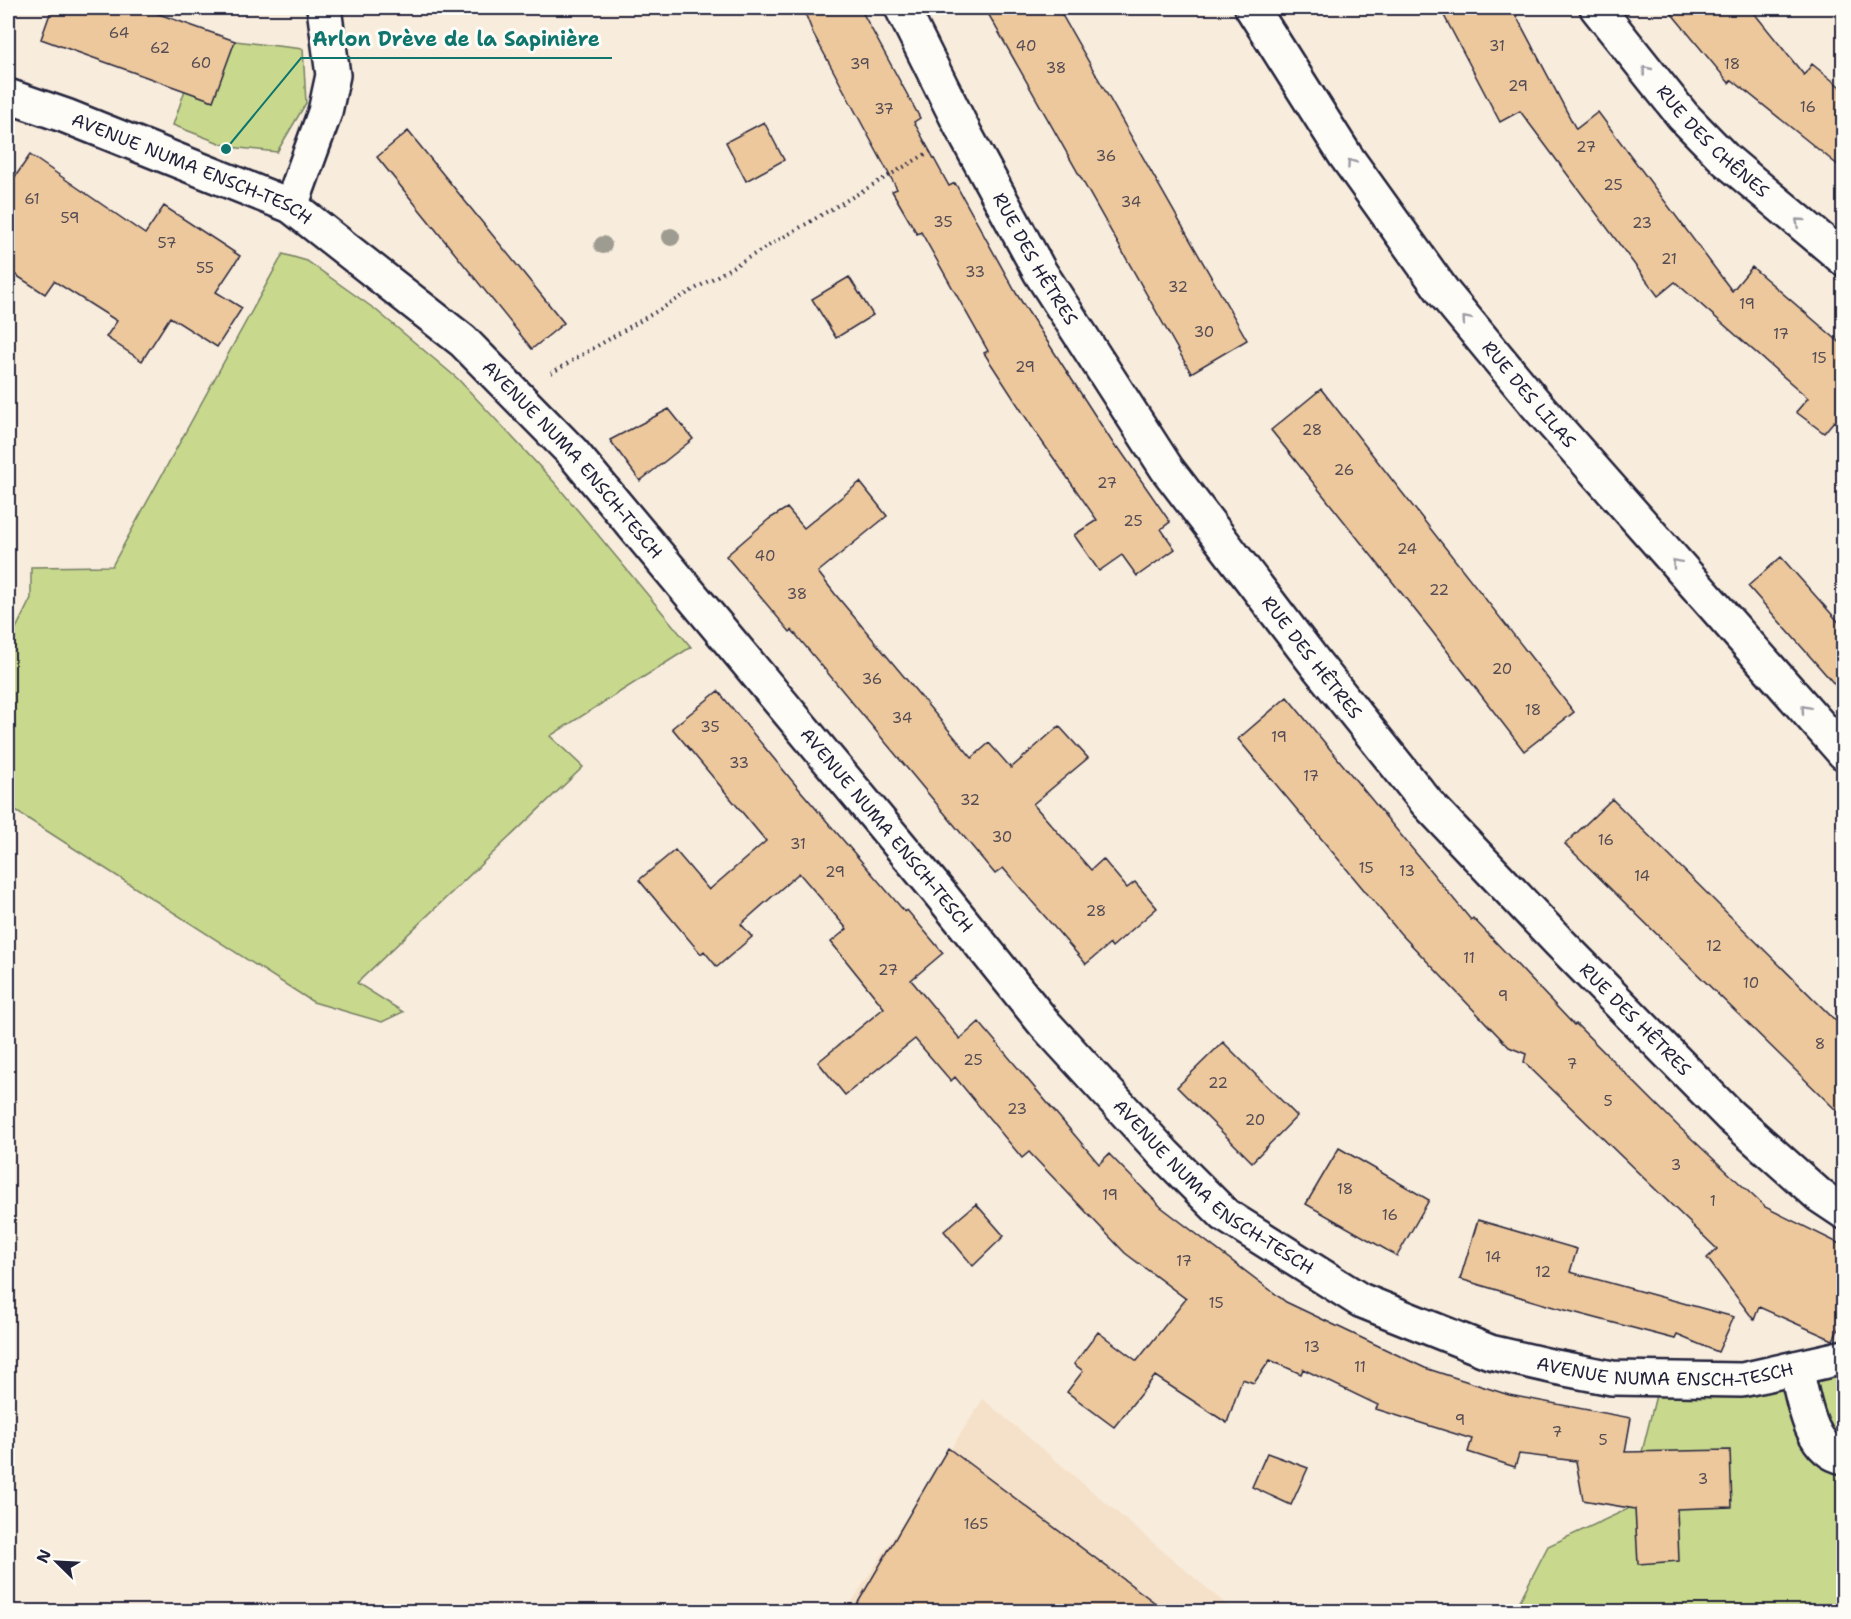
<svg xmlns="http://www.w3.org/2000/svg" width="1851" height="1619" viewBox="0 0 1851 1619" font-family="'Shantell Sans',sans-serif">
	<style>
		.built { fill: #f5e1c9 }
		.green { fill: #c8d98d; stroke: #757e64; stroke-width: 1.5 }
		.building { fill: #edc89d; stroke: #22223b; stroke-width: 1.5 }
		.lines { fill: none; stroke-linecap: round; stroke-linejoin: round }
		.minor-casing { stroke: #22223b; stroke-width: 38 }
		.path { stroke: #22223b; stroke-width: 4; stroke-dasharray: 1.5 4.5; stroke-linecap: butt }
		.minor { stroke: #fdfcf7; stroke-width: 33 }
		.tree { fill: #9e9b91 }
		.oneway { stroke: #9a9aa2 }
		.labels { text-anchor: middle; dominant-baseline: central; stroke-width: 6; stroke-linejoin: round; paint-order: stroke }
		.number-label { font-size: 15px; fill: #554c54 }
		.street-label { font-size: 18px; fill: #22223b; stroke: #fdfcf7 }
		.leader { fill: none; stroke: #0f766e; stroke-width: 2 }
		.callout-dot { fill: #0f766e; stroke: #fdfcf7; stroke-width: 2 }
		.callout-label { font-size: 20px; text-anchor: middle; font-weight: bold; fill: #0f766e; stroke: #fdfcf7; stroke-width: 6; stroke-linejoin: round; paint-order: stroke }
	</style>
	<rect width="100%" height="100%" fill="#f8ecdc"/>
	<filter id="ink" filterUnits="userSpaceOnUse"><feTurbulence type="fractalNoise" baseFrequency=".0167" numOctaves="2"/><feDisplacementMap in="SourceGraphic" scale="12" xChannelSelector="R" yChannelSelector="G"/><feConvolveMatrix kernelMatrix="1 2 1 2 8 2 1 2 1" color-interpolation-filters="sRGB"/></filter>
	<g filter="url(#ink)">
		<path class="built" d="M 983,1399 L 1234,1611 L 845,1612 Z"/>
		<path class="green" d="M 235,41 L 303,49 L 306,103 L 277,152 L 230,147 L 173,125 L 185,90 Z
			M 283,254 L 307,261 L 376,310 L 458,379 L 555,483 L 691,647 L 550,736 L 583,767 L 357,983 L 403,1012 L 382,1022 L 313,1002 L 8,806 L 8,645 L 31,598 L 31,567 L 112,566 Z
			M 1843,1357 L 1843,1611 L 1514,1612 L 1548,1546 L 1628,1509 L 1660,1379 Z"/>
		<path class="building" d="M 52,8 L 142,8 L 235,41 L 213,101 L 41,39 Z
			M 803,8 L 860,8 L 920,118 L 914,122 L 949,186 L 955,183 L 1016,293 L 1116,448 L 1118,447 L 1170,522 L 1161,529 L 1175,549 L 1137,576 L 1122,555 L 1099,571 L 1074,535 L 1097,520 L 1036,433 L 984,353 L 988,351 L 921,232 L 917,234 L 892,191 L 897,189 L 813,33 Z
			M 985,8 L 1058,8 L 1247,340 L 1191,373 Z
			M 1440,8 L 1512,8 L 1576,129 L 1598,112 L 1732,291 L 1752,267 L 1844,346 L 1844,429 L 1834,421 L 1824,433 L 1796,412 L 1808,398 L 1675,282 L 1658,296 L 1520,111 L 1500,122 Z
			M 1667,8 L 1750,8 L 1804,75 L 1812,64 L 1844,90 L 1844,170 L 1732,80 L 1729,83 Z
			M 764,122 L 784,160 L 746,181 L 726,142 Z
			M 408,131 L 564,323 L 532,349 L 377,157 Z
			M 30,155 L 145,234 L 164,206 L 240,256 L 216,292 L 242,308 L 217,347 L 170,317 L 142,361 L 106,337 L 117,321 L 54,281 L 45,294 L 8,270 L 8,187 Z
			M 849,277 L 873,315 L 836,338 L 812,299 Z
			M 1321,389 L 1574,712 L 1524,751 L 1431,630 L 1271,430 Z
			M 669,409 L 693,439 L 640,481 L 610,440 Z
			M 860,482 L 887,516 L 818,572 L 835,594 L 972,758 L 989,743 L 1011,768 L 1059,726 L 1088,758 L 1033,804 L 1091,870 L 1103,859 L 1127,888 L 1135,882 L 1157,908 L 1112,947 L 1110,944 L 1086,964 L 1003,868 L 995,874 L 792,630 L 790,632 L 726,556 L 769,519 L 787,508 L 804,528 Z
			M 1781,557 L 1844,628 L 1844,695 L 1748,586 Z
			M 718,691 L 799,789 L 905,912 L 907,910 L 943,953 L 911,980 L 960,1039 L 979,1022 L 1099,1164 L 1109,1154 L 1161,1207 L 1286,1302 L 1425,1368 L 1509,1395 L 1631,1418 L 1625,1452 L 1730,1450 L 1732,1507 L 1677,1509 L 1679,1561 L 1638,1564 L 1635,1509 L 1583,1500 L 1576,1461 L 1519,1454 L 1515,1467 L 1468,1452 L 1472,1439 L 1376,1409 L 1378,1405 L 1303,1369 L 1301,1374 L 1270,1360 L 1254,1383 L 1242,1379 L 1227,1423 L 1155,1376 L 1114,1427 L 1067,1392 L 1083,1371 L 1074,1364 L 1098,1332 L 1137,1361 L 1186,1299 L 1125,1253 L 1029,1152 L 1022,1158 L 955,1077 L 951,1081 L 915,1039 L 845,1095 L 818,1062 L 884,1008 L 831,942 L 847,929 L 799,873 L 741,924 L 752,937 L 717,967 L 704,951 L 701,954 L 639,880 L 675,850 L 709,890 L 766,841 L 672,728 Z
			M 1287,697 L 1471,920 L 1473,918 L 1574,1025 L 1576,1024 L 1678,1126 L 1765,1207 L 1844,1246 L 1844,1318 L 1833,1340 L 1759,1307 L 1754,1320 L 1707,1258 L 1717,1249 L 1524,1062 L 1526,1054 L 1509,1047 L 1400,933 L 1238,739 Z
			M 1612,799 L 1844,1029 L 1844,1118 L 1565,844 Z
			M 1223,1042 L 1297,1116 L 1252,1162 L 1177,1087 Z
			M 1339,1148 L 1429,1200 L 1397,1256 L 1306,1204 Z
			M 976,1204 L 1004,1236 L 973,1266 L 944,1231 Z
			M 1478,1220 L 1577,1249 L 1570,1272 L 1734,1317 L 1718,1352 L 1677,1335 L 1675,1339 L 1550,1306 L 1460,1279 Z
			M 948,1448 L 1166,1611 L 853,1611 Z
			M 1267,1453 L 1308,1468 L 1291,1505 L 1252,1487 Z"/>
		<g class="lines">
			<g class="minor-casing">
				<g id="minor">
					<path id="s1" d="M 902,8 L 964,132 L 1040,272 L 1167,469 L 1315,663 L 1427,803 L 1559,942 L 1730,1116 L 1820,1196 L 1844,1212"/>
					<path id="s2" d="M 1252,8 L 1345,155 L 1444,293 L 1535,403 L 1844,753"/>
					<path id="s3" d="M 1597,8 L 1683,116 L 1726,160 L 1844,259"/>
					<path id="s4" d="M 8,96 L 66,116 L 291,206 L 463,341 L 572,452 L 937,890 L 1044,1023 L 1165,1155 L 1225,1215 L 1360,1300 L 1490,1352 L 1555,1367 L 1612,1378 L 1742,1380 L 1844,1357"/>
					<path d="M 291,206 L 325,112 L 333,75 L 324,8"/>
					<path d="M 1796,1368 C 1803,1397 1809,1451 1844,1457"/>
				</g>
			</g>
			<path class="path" d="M 551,373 L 931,151"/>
			<use href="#minor" class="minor"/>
		</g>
		<g class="tree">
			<circle cx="671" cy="237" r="9"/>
			<circle cx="603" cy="245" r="9"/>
		</g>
		<defs><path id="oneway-chevron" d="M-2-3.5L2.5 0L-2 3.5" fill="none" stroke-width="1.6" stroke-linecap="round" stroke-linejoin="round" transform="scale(1.5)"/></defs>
		<g class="oneway">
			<use href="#oneway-chevron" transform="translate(1646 70) rotate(-129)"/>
			<use href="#oneway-chevron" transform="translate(1351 163) rotate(-125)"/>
			<use href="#oneway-chevron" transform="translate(1799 222) rotate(-139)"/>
			<use href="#oneway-chevron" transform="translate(1466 320) rotate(-130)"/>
			<use href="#oneway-chevron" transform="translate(1676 563) rotate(-131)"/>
			<use href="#oneway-chevron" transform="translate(1805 709) rotate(-131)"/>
		</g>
	</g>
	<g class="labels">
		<g class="number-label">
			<text x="119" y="33">64</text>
			<text x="1026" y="46">40</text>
			<text x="1497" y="46">31</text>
			<text x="160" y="48">62</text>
			<text x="201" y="63">60</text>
			<text x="860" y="64">39</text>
			<text x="1732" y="64">18</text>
			<text x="1056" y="68">38</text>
			<text x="1518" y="86">29</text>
			<text x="1808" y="107">16</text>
			<text x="884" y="109">37</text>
			<text x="1586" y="147">27</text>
			<text x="1106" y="156">36</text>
			<text x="1613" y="185">25</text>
			<text x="32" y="199">61</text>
			<text x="1131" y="202">34</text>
			<text x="70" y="218">59</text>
			<text x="943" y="222">35</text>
			<text x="1642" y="223">23</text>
			<text x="167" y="243">57</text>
			<text x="1669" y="259">21</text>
			<text x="205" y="268">55</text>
			<text x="975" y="272">33</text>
			<text x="1178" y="287">32</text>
			<text x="1747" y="304">19</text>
			<text x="1204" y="332">30</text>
			<text x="1781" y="334">17</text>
			<text x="1819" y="358">15</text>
			<text x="1025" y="367">29</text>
			<text x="1312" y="430">28</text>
			<text x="1344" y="470">26</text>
			<text x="1107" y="483">27</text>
			<text x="1133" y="521">25</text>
			<text x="1407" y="549">24</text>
			<text x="765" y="556">40</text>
			<text x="1439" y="590">22</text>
			<text x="797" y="594">38</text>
			<text x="1502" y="669">20</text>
			<text x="872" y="679">36</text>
			<text x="1533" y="710">18</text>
			<text x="902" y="718">34</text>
			<text x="710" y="727">35</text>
			<text x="1279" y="737">19</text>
			<text x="739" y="763">33</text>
			<text x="1311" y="776">17</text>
			<text x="970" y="800">32</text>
			<text x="1002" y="837">30</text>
			<text x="1606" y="840">16</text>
			<text x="798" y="844">31</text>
			<text x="1366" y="868">15</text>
			<text x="1407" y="871">13</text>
			<text x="835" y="872">29</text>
			<text x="1642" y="876">14</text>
			<text x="1096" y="911">28</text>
			<text x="1714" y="946">12</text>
			<text x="1469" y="958">11</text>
			<text x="888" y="970">27</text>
			<text x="1751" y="983">10</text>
			<text x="1503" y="996">9</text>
			<text x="1820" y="1044">8</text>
			<text x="973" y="1060">25</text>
			<text x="1572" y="1064">7</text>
			<text x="1218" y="1083">22</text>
			<text x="1608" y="1101">5</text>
			<text x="1017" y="1109">23</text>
			<text x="1255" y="1120">20</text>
			<text x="1676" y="1165">3</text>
			<text x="1345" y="1189">18</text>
			<text x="1110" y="1195">19</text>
			<text x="1713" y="1201">1</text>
			<text x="1390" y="1215">16</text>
			<text x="1493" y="1257">14</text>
			<text x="1184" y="1261">17</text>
			<text x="1543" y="1272">12</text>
			<text x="1216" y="1303">15</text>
			<text x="1312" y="1347">13</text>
			<text x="1360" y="1367">11</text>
			<text x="1460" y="1420">9</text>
			<text x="1557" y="1432">7</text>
			<text x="1603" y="1440">5</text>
			<text x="1703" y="1479">3</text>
			<text x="976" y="1524">165</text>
		</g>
		<g class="street-label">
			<text stroke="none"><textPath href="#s3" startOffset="177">RUE DES CHÊNES</textPath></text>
			<text stroke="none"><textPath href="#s4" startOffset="198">AVENUE NUMA ENSCH-TESCH</textPath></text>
			<text stroke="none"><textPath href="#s1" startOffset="284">RUE DES HÊTRES</textPath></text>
			<text stroke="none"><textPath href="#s2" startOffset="476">RUE DES LILAS</textPath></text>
			<text stroke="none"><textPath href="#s4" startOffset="684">AVENUE NUMA ENSCH-TESCH</textPath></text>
			<text stroke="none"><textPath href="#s1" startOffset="770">RUE DES HÊTRES</textPath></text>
			<text stroke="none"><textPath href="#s4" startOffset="1170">AVENUE NUMA ENSCH-TESCH</textPath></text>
			<text stroke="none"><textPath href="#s1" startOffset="1256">RUE DES HÊTRES</textPath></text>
			<text stroke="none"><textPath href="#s4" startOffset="1656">AVENUE NUMA ENSCH-TESCH</textPath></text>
			<text stroke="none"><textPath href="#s4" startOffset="2160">AVENUE NUMA ENSCH-TESCH</textPath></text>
		</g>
	</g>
	<path class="leader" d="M226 149L301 58H612"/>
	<circle class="callout-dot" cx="226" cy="149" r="6"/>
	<g class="callout-label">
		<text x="456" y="46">Arlon Drève de la Sapinière</text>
	</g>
	<rect width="1851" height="1619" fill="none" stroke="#fdfcf7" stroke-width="30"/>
	<rect x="15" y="15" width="1821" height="1589" fill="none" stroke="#22223b" stroke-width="2" filter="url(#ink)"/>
	<g transform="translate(57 1562) rotate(294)" stroke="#fdfcf7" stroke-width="4.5" paint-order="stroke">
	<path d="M0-4.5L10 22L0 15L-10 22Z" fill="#22223b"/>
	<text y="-9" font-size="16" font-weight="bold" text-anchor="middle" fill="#22223b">N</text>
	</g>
</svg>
